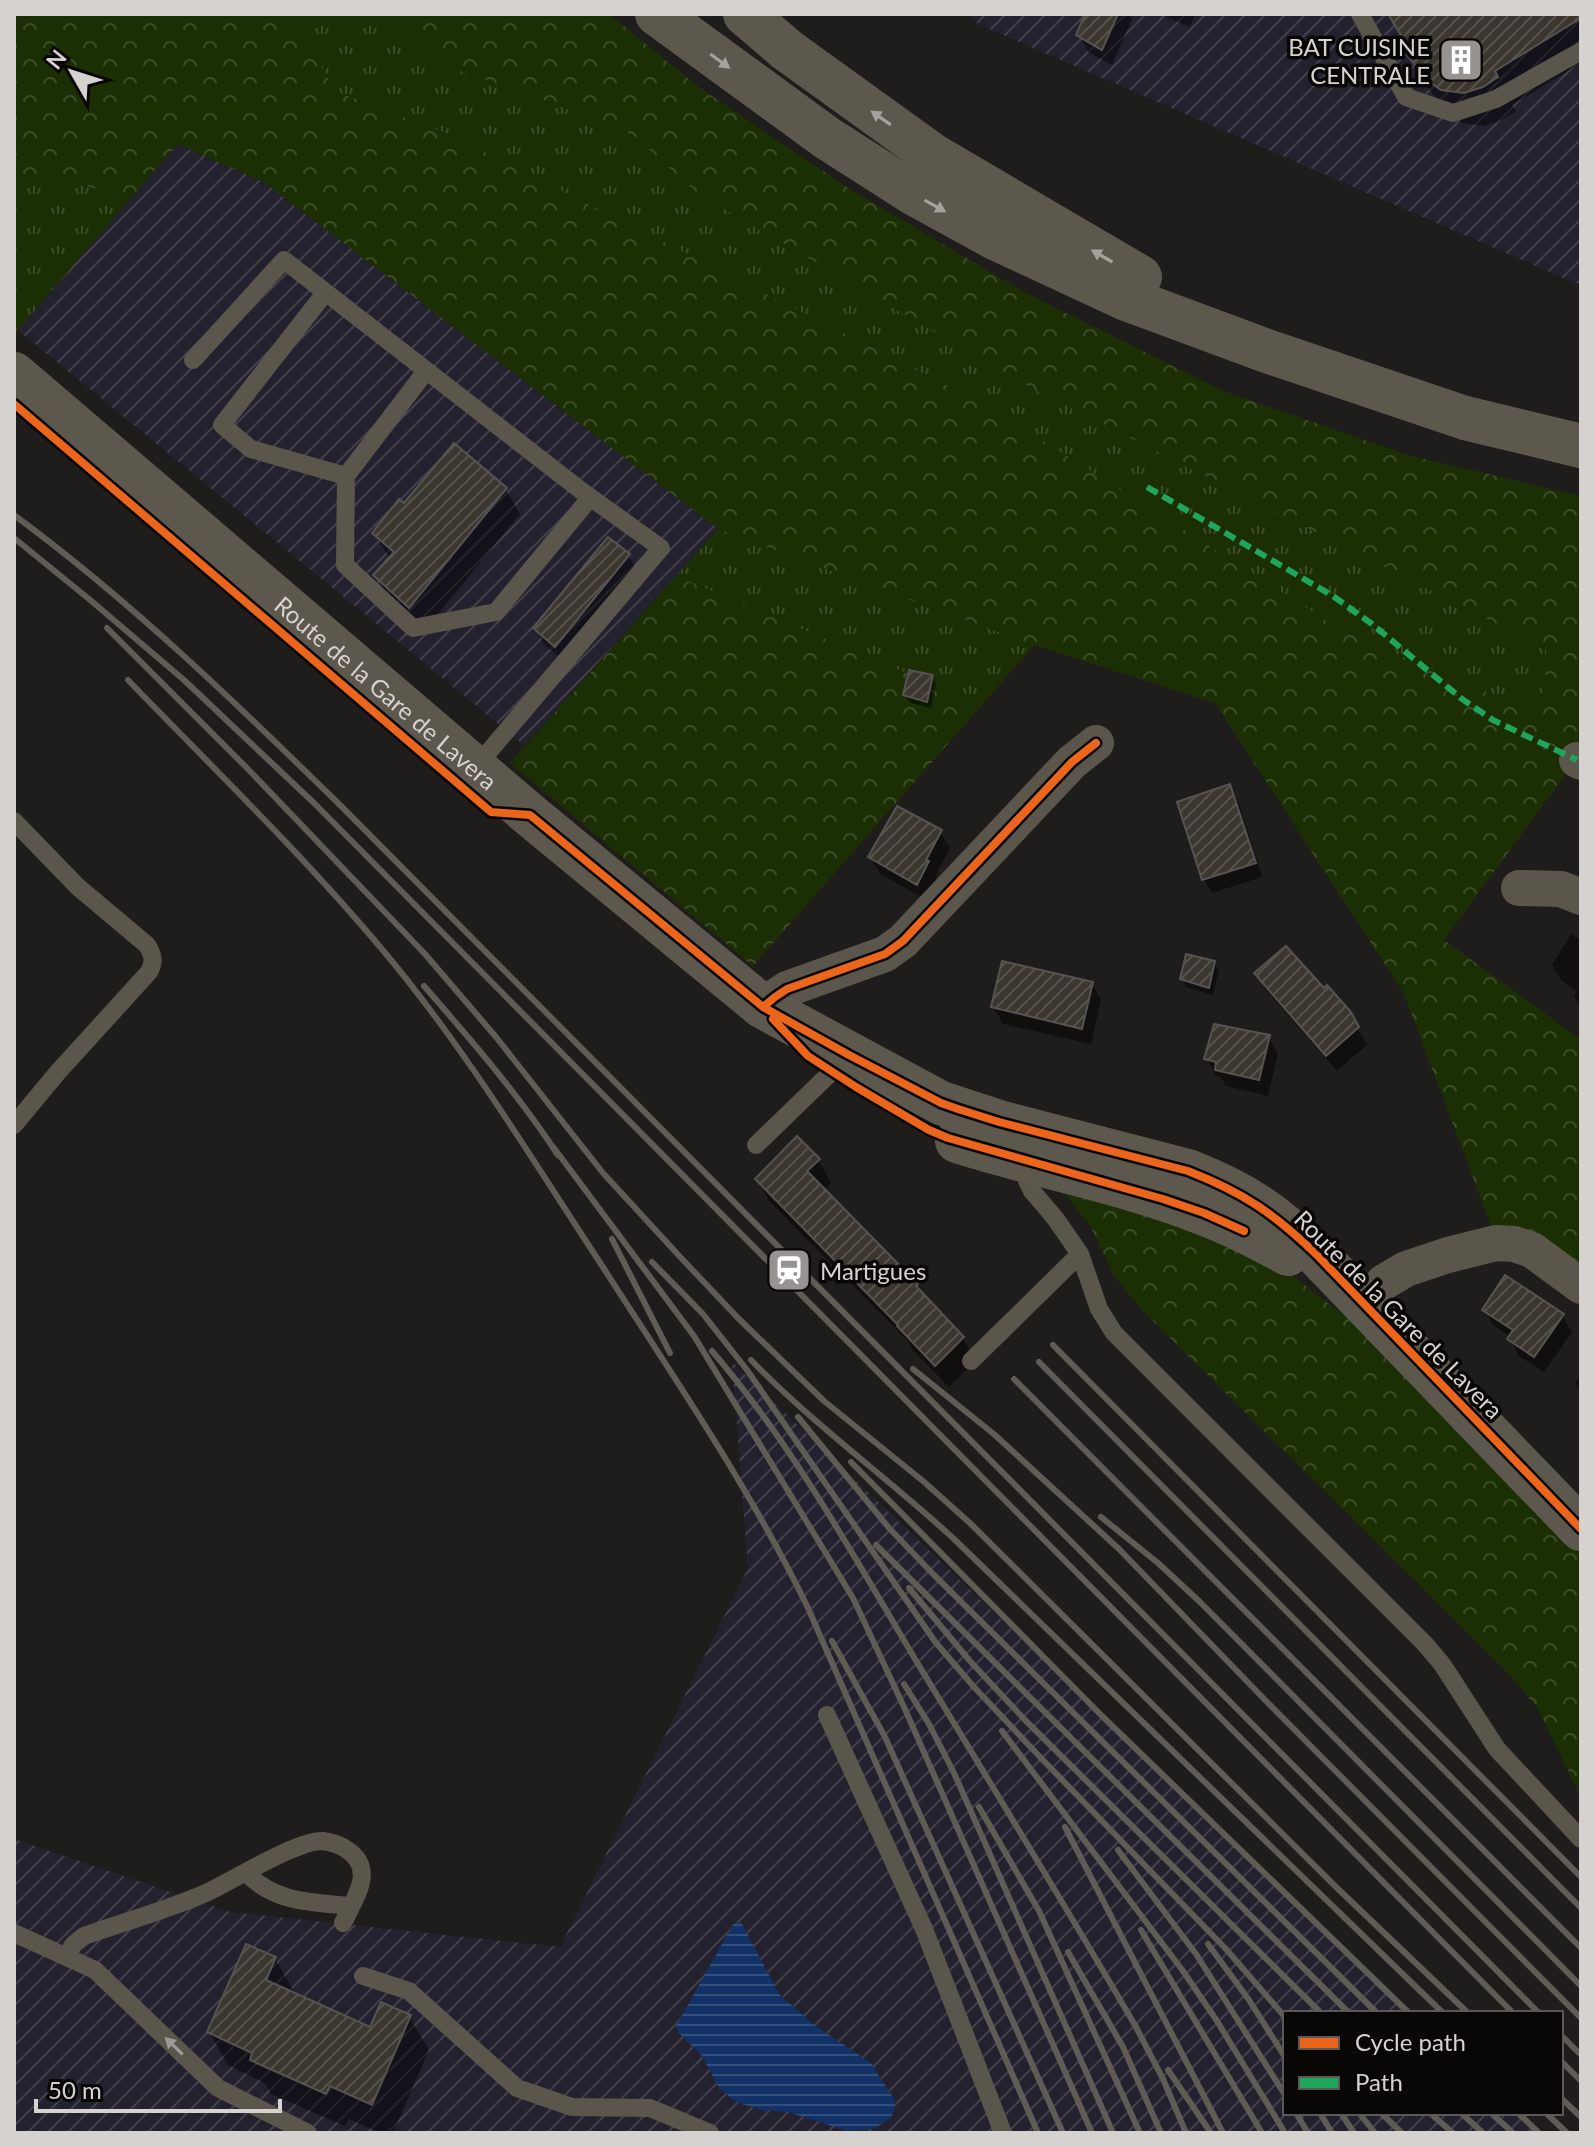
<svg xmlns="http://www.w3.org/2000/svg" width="1595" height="2147" viewBox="0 0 1595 2147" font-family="Lato,sans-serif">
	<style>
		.industrial { fill: url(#industrial-furrows) }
		.grass { fill: url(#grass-tufts) }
		.forest { fill: url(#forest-crowns) }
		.water { fill: url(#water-rules) }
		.shadow { fill: #0007 }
		.building { fill: url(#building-hatch); stroke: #555452; stroke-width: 2 }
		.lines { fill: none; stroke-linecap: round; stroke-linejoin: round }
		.lane { stroke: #5a564c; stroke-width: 18 }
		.street { stroke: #5a564c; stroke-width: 36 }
		.secondary { stroke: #5d584d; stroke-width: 44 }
		.rail { stroke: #5f5c56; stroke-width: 6 }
		.quiet { stroke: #20a55d; stroke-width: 6; stroke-dasharray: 12 6; stroke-linecap: butt }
		.cycleway-casing { stroke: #090706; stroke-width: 13 }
		.cycleway { stroke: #eb651d; stroke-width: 8 }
		.oneway { fill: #a6a19c }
		.oneway2 { fill: #9e9a95 }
		.labels { text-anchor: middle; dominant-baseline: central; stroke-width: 7; stroke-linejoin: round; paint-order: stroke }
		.poi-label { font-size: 24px; fill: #d6d2d0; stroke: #090706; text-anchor: end }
		.street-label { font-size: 24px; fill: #d6d2d0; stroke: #090706 }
	</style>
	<defs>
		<pattern id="industrial-furrows" width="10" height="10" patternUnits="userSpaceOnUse" patternTransform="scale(2)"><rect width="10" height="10" fill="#24212f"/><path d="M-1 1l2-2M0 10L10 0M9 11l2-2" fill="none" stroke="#43404c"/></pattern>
		<pattern id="grass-tufts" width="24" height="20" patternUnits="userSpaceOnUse" patternTransform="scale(2)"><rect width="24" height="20" fill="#1c2f04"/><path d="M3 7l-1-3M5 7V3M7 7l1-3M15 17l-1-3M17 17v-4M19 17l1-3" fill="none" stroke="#3c4c28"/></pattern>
		<pattern id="forest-crowns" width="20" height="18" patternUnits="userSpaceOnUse" patternTransform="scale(2)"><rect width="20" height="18" fill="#1c2f04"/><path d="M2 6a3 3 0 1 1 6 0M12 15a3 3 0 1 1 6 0" fill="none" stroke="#3c4c28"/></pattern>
		<pattern id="water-rules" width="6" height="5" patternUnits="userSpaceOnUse" patternTransform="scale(2)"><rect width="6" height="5" fill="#123167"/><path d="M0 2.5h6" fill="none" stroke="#344e7c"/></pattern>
		<pattern id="building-hatch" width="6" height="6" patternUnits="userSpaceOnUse" patternTransform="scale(2)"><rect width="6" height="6" fill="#3b362e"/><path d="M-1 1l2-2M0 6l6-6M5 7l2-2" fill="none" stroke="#57524b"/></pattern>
	</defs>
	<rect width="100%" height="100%" fill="#1f1d1b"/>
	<path class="industrial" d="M 968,14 L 1581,14 L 1581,284 L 1575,283 L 978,24 Z
		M 177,144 L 265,183 L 718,529 L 524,745 L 18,330 Z
		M 732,1362 L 1413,2013 L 1285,2013 L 1285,2113 L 1517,2113 L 1538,2133 L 14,2133 L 14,1839 L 230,1912 L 560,1947 L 748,1568 Z"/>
	<path class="grass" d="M 267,14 L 394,14 L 440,64 L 626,129 L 697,193 L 1020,382 L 1546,649 L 1545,691 L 1519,707 L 1343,631 L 988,406 L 451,135 L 337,92 L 297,28 Z
		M 14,179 L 67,180 L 130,199 L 18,330 L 14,338 Z
		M 718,529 L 1034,645 L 982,705 L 676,576 Z"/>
	<path class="forest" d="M 14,14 L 267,14 L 297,28 L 337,92 L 451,135 L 988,406 L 1343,631 L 1519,706 L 1545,691 L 1546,649 L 1020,382 L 697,193 L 626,129 L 440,64 L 394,14 L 609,14 L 700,88 L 850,189 L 1022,291 L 1223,391 L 1408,455 L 1581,496 L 1581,753 L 1444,940 L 1581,1040 L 1581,1268 L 1493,1231 L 1404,994 L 1215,703 L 1034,645 L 718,529 L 265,183 L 178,144 L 130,199 L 67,180 L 14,179 Z
		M 676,576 L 982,705 L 753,966 L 510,763 Z
		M 1059,1186 L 1126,1201 L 1289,1273 L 1359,1327 L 1581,1552 L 1581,1797 L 1538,1709 L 1510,1675 L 1143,1311 L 1114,1276 L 1091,1227 Z"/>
	<path class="water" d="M 741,1922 L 779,1994 L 813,2024 L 871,2063 L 894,2099 L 894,2111 L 890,2119 L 873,2129 L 848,2131 L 788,2112 L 761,2110 L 736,2102 L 719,2088 L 702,2056 L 679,2033 L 676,2026 L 734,1923 Z"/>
	<path class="shadow" d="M 1088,14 L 1129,14 L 1132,19 L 1112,65 L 1088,52 L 1079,35 Z
		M 1160,14 L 1195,14 L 1190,27 Z
		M 1389,14 L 1581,14 L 1581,63 L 1512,105 L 1516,111 L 1502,120 L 1484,126 L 1462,123 L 1450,115 L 1424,83 L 1404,49 L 1409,46 Z
		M 506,490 L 520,514 L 424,631 L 390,600 L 376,575 L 390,559 L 374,533 L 404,506 Z
		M 628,556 L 638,572 L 566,662 L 545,645 L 535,628 Z
		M 932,677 L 936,684 L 931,708 L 910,703 L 905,695 Z
		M 1229,786 L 1238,801 L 1262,877 L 1212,893 L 1204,879 Z
		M 940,832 L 950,848 L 935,876 L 937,879 L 927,900 L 880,874 L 870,857 Z
		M 1571,934 L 1581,940 L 1581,1008 L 1574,996 L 1577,991 L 1562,981 L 1552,965 Z
		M 1214,963 L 1219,970 L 1213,995 L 1186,987 L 1182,979 Z
		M 1257,974 L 1324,991 L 1349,1014 L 1367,1045 L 1337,1071 L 1266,990 Z
		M 1092,984 L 1101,1000 L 1091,1044 L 1003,1024 L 993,1007 Z
		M 1268,1037 L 1278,1053 L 1268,1096 L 1226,1086 L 1221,1077 L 1216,1076 L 1207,1059 Z
		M 818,1160 L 831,1183 L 823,1191 L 916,1286 L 923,1297 L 963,1338 L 976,1361 L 949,1387 L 912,1349 L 908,1341 L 770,1202 L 757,1179 Z
		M 1485,1310 L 1562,1315 L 1572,1332 L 1544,1372 L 1519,1356 L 1510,1339 L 1511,1337 L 1494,1326 Z
		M 1581,1374 L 1581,1393 L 1575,1383 Z
		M 275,1959 L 294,1992 L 293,1995 L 371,2029 L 409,2017 L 429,2050 L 393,2133 L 381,2133 L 349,2119 L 345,2126 L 271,2094 L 265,2083 L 228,2065 L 209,2032 Z"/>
	<path class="building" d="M 1085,14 L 1118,14 L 1102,50 L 1076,35 Z
		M 1388,14 L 1581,14 L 1581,18 L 1495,71 L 1498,77 L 1483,87 L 1464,93 L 1441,90 L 1428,81 L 1402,49 L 1407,45 Z
		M 454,443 L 507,488 L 409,608 L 373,575 L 394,552 L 372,533 L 399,499 L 404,503 Z
		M 608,537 L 630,554 L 555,647 L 533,628 Z
		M 909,670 L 933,675 L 927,702 L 903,695 Z
		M 1230,784 L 1256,863 L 1202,880 L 1177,802 Z
		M 897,806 L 942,830 L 926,860 L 929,861 L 917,885 L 868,857 Z
		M 1286,946 L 1324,988 L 1327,985 L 1351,1012 L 1359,1027 L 1326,1056 L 1254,973 Z
		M 1186,954 L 1215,961 L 1209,988 L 1180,979 Z
		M 1002,961 L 1093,982 L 1082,1029 L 991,1007 Z
		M 1214,1024 L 1270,1035 L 1259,1080 L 1215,1070 L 1216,1062 L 1204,1059 Z
		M 797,1136 L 820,1159 L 807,1171 L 918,1284 L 916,1286 L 964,1337 L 935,1366 L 897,1326 L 898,1325 L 755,1179 Z
		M 1505,1275 L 1564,1314 L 1534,1357 L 1507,1339 L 1513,1330 L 1482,1310 Z
		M 246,1944 L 276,1957 L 266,1980 L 370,2027 L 381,2002 L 411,2015 L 372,2105 L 330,2086 L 326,2094 L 250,2060 L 252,2053 L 207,2032 Z"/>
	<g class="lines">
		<path class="lane" d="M 1360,14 L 1406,97 L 1453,113 L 1496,99 L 1581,51
			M 325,293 L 222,425 L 251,449 L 346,476 L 345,565 L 413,628 L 496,612 L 590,498
			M 193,360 L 284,260 L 583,492 L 661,548 L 475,768
			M 346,476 L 426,371
			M 14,821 L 78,887 L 147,945 C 153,955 155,961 149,972 L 58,1072 L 14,1125
			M 756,1145 L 849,1055
			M 1027,1163 L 1027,1181 L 1032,1191 L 1055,1218 L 1080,1254 L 1099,1309 L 1114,1333 L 1425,1644 L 1442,1664 L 1497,1749 L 1581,1839
			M 971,1361 L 1080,1254
			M 827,1715 L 924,1929 L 1003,2133
			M 246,1873 C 276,1903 311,1902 351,1906
			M 14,1933 L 95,1970 L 218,2088 L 308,2133
			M 66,1957 L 73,1945 L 84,1936 C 124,1922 167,1910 206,1893 C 232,1881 297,1840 323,1841 C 330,1842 340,1845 346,1849 C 377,1869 355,1897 343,1923
			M 363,1976 L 409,1991 L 517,2088 L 572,2107 L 650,2108 L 710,2133"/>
		<path class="street" d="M 1577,760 L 1581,762
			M 1519,888 L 1561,889 L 1581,897
			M 763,1007 L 775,997 L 787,989 L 885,954 L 903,941 L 1072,762 L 1096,743
			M 1363,1304 L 1384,1282 L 1406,1269 L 1448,1255 L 1496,1243 L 1514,1244 L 1532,1250 L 1581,1286"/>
		<g class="secondary">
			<path d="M 657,14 L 827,138 L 913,193 L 993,237 L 1124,298 L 1267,351 L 1465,418 L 1581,446"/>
			<path d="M 745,14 L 787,50 L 934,156 L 1140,277"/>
			<path id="s1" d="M 14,374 L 530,815 L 763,1007 L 941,1103 L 999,1122 L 1188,1171 C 1244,1193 1273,1213 1316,1254 L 1581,1529"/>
			<path d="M 957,1141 C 1038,1167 1125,1182 1205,1214 C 1234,1225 1261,1239 1288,1254"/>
		</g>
		<path class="rail" d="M 14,515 C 132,602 238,705 342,807 L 1539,2013
			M 14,538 L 89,599 L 184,680 L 315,804 L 1513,2013
			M 107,628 L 244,765 L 425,954 L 496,1037 L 603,1173 L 683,1260 L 739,1319 L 824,1401 L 923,1481 L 971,1524 L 1335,1886 L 1468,2013
			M 128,680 C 213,768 302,854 381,948 C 463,1045 530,1156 599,1261 C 672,1375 749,1486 808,1608 L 1038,2133
			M 424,986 C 471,1040 519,1095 558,1155
			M 554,1148 L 694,1336 L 853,1598 L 904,1707 L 1092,2133
			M 612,1239 L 670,1353
			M 652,1262 L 703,1314 L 747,1370 L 936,1643 L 974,1687 L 1041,1758 L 1225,1948 L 1285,2017
			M 1053,1345 L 1581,1877
			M 712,1351 C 792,1444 852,1553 915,1659 C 989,1781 1064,1903 1136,2027 L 1163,2079 L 1186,2133
			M 751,1360 C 814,1425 888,1478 954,1539 L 1443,2013
			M 1039,1362 L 1581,1908
			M 913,1369 L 995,1435 L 1119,1549 L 1266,1701 L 1581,2018
			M 1014,1379 L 1581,1948
			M 798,1417 L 889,1528 L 934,1575 L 1377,2013
			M 851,1462 L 1101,1715 L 1409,2013
			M 1101,1517 L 1158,1563 L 1200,1602 L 1581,1986
			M 876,1545 L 1349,2013
			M 909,1588 L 969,1660 L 1026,1721 L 1321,2013
			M 832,1641 L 885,1737 L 1063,2133
			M 904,1684 L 929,1724 L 954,1773 L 1113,2133
			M 1002,1731 L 1183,1971 L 1217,2021 L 1285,2133
			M 979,1807 L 1039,1911 L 1140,2133
			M 1065,1827 L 1223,2133
			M 1118,1850 L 1196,1954 L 1285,2095
			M 1141,1930 L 1262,2133
			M 1208,1944 L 1249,2000 L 1285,2057
			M 1068,1952 L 1123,2047 L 1161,2133
			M 1561,2035 L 1581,2055
			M 1561,2061 L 1581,2081
			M 1168,2070 L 1211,2133
			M 1561,2098 L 1581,2117
			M 1296,2113 L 1308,2133
			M 1320,2113 L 1332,2133
			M 1341,2113 L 1354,2133
			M 1359,2113 L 1375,2133
			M 1381,2113 L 1402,2133
			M 1430,2113 L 1453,2133
			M 1461,2113 L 1483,2133
			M 1491,2113 L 1513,2133
			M 1518,2113 L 1539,2133
			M 1546,2113 L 1567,2133"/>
		<path class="quiet" d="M 1147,487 L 1333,596 L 1372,624 L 1462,699 L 1493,720 L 1577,760"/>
		<g class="cycleway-casing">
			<path id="cycleway" d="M 14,404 L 491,812 L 530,815 L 763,1007 L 849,1055 L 941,1103 L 958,1109 L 999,1122 L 1188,1171 C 1244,1193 1273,1213 1316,1254 L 1581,1529
				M 763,1007 L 775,997 L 787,989 L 885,954 L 903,941 L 1072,762 L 1096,743
				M 773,1019 L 808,1056 L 856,1087 L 929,1130 L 948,1138 L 1163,1199 L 1204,1213 L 1244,1231"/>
		</g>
		<use href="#cycleway" class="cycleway"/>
	</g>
	<defs><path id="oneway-solid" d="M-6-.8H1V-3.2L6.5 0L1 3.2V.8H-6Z" transform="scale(2)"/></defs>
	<g class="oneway">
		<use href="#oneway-solid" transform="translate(720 61) rotate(36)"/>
		<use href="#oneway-solid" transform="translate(881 118) rotate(-145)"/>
		<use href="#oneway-solid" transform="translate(935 206) rotate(29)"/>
		<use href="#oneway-solid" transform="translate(1102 256) rotate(-150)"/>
	</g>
	<use class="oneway2" href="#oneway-solid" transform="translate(174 2046) rotate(-136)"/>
	<defs>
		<g id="building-square" transform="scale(2.3)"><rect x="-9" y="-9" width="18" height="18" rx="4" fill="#969391" stroke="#090706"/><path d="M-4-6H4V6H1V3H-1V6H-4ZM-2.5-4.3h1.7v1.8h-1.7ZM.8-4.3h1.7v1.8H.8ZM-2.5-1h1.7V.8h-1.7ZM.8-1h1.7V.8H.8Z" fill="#fff"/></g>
		<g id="station-square" transform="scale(2.3)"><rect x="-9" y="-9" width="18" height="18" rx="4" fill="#969391" stroke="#090706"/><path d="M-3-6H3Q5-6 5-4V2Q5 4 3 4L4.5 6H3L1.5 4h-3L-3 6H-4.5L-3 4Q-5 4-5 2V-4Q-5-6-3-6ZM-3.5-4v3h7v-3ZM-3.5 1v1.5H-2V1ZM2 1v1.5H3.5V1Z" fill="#fff"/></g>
	</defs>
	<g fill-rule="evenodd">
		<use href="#building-square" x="1461" y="60"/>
		<use href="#station-square" x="789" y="1270"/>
	</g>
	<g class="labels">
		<g class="poi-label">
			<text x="1430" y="46">BAT CUISINE<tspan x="1430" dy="28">CENTRALE</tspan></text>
			<text x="820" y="1270" text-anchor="start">Martigues</text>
		</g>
		<g class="street-label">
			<text stroke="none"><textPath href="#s1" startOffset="490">Route de la Gare de Lavera</textPath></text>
			<text transform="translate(1399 1314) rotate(45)">Route de la Gare de Lavera</text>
		</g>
	</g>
	<rect width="1595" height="2147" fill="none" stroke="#d6d2d0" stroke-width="32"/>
	<rect x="1283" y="2011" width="280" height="104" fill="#090706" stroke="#5b5857" stroke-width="2"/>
	<rect x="1299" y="2037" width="40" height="12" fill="#eb651d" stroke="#5b5857" stroke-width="2"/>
	<text x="1355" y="2051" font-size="24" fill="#d6d2d0">Cycle path</text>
	<rect x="1299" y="2077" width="40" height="12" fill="#20a55d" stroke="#5b5857" stroke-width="2"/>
	<text x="1355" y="2091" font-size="24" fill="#d6d2d0">Path</text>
	<g transform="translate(72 72) rotate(309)" stroke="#090706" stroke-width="6" paint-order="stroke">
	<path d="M0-6L14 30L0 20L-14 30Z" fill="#d6d2d0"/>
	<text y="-12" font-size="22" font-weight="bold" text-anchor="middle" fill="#d6d2d0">N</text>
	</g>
	<path d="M36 2099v12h244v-12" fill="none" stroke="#d6d2d0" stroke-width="4"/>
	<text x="48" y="2099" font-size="24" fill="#d6d2d0" stroke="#090706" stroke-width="6" paint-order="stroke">50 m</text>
</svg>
